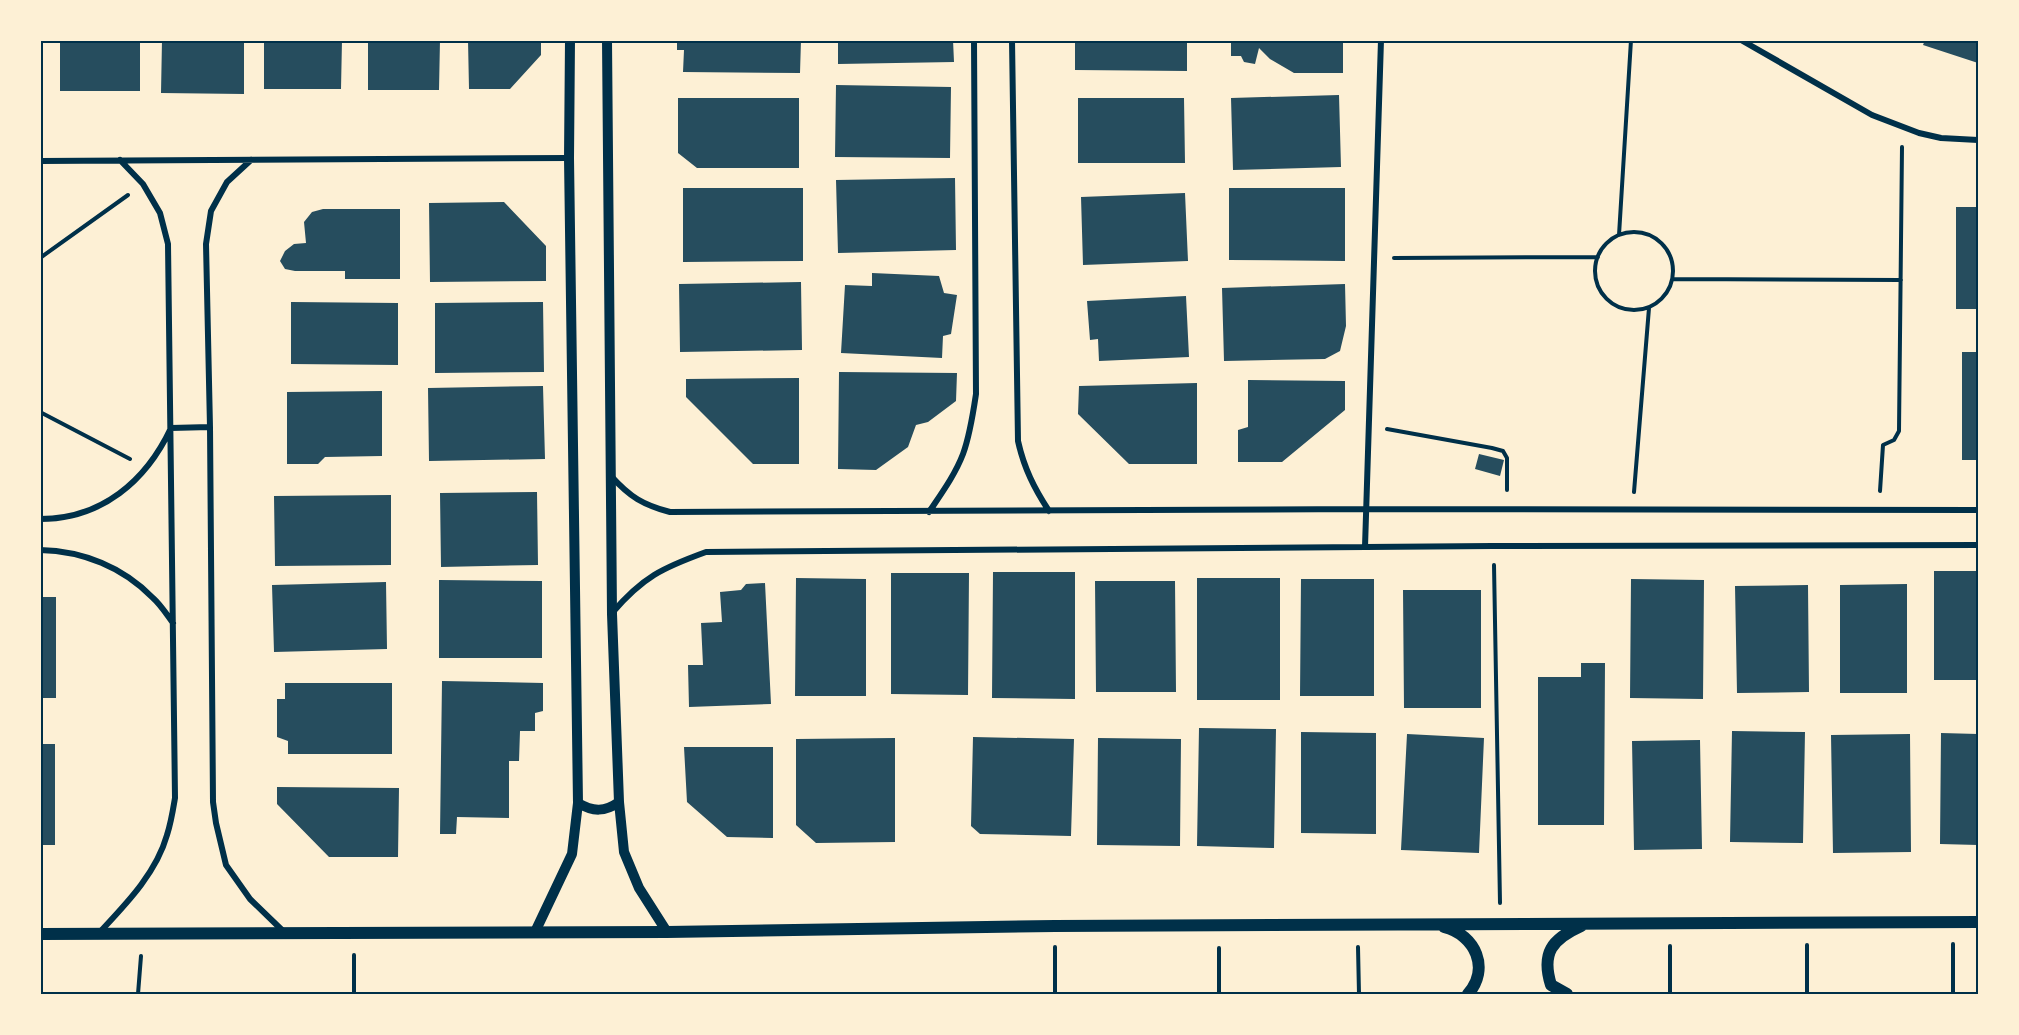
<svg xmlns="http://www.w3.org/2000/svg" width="2019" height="1035" viewBox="0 0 2019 1035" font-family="Poppins,sans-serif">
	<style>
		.building { fill: #264d5e }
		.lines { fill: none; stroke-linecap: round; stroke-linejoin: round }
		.path { stroke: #003049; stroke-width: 4 }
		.minor { stroke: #003049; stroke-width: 6 }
		.tertiary { stroke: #003049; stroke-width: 10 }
		.secondary { stroke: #003049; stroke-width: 12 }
		.neatline { fill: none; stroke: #003049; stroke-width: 2 }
	</style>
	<rect width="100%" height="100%" fill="#fdf0d5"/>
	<path class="building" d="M 60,40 L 140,40 L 140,91 L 60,91 Z
		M 162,40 L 244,40 L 244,94 L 161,93 Z
		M 264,40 L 342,40 L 341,89 L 264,89 Z
		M 368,40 L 440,40 L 439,90 L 368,90 Z
		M 468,40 L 541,40 L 541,55 L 510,89 L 469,89 Z
		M 677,40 L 801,40 L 800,73 L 683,72 L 684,50 L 677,50 Z
		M 838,40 L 953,40 L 954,62 L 838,64 Z
		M 1075,40 L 1187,40 L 1187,71 L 1075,70 Z
		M 1231,40 L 1343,40 L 1343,73 L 1294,73 L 1270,59 L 1259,48 L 1255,64 L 1244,62 L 1241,56 L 1231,56 Z
		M 1925,40 L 1978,40 L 1978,63 L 1923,45 Z
		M 836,85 L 951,87 L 950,158 L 835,157 Z
		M 1339,95 L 1341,167 L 1233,170 L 1231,98 Z
		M 678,98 L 799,98 L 799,168 L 697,168 L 678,153 Z
		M 1078,98 L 1184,98 L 1185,163 L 1078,163 Z
		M 955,178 L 956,250 L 838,253 L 836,180 Z
		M 683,188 L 803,188 L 803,261 L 683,262 Z
		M 1229,188 L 1345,188 L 1345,261 L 1229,260 Z
		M 1185,193 L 1188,261 L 1083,265 L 1081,197 Z
		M 504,202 L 546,246 L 546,281 L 430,282 L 429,203 Z
		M 1956,207 L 1978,207 L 1978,309 L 1956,309 Z
		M 323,209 L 400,209 L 400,279 L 345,279 L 345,271 L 295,271 L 285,269 L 280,261 L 285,251 L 294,244 L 306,243 L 304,222 L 312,212 Z
		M 872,273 L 939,276 L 944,293 L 957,295 L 951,334 L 943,336 L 942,358 L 841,353 L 845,285 L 872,286 Z
		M 801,282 L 802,350 L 680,352 L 679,284 Z
		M 1345,284 L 1346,326 L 1340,351 L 1325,359 L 1224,361 L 1222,288 Z
		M 1186,296 L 1189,357 L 1099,361 L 1098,339 L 1090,340 L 1087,301 Z
		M 291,302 L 398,303 L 398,365 L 291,364 Z
		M 543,302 L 544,372 L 435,373 L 435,303 Z
		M 1962,352 L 1978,352 L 1978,460 L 1962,460 Z
		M 839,372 L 957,373 L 956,401 L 928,422 L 916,425 L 908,447 L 876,470 L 838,469 Z
		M 799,378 L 799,464 L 753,464 L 686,397 L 686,379 Z
		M 1248,380 L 1345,381 L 1345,410 L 1282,462 L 1238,462 L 1238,430 L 1248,427 Z
		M 1197,383 L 1197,464 L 1129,464 L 1078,414 L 1079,386 Z
		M 543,386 L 545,459 L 429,461 L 428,388 Z
		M 382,391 L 382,456 L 325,457 L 318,464 L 287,464 L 287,392 Z
		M 1479,454 L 1504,460 L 1500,476 L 1475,469 Z
		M 537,492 L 538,565 L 441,567 L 440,493 Z
		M 391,495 L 391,565 L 275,566 L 274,496 Z
		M 1934,571 L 1978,571 L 1978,680 L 1934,680 Z
		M 993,572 L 1075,572 L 1075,699 L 992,698 Z
		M 891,573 L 969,573 L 968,695 L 891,694 Z
		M 796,578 L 866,579 L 866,696 L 795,696 Z
		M 1197,578 L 1280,578 L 1280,700 L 1197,700 Z
		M 1301,579 L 1374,579 L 1374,696 L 1300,696 Z
		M 1631,579 L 1704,580 L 1703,699 L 1630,698 Z
		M 439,580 L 542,581 L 542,658 L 439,658 Z
		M 1095,581 L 1175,581 L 1176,692 L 1096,692 Z
		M 386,582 L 387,649 L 274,652 L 272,585 Z
		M 765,583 L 771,704 L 689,707 L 688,665 L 703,665 L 701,623 L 722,622 L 720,592 L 741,590 L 746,584 Z
		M 1907,584 L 1907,693 L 1840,693 L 1840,585 Z
		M 1808,585 L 1809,692 L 1737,693 L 1735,586 Z
		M 1403,590 L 1481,590 L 1481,708 L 1404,708 Z
		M 40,597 L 56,597 L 56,698 L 40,698 Z
		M 1581,663 L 1605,663 L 1604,825 L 1538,825 L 1538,677 L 1581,677 Z
		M 442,681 L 543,683 L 543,711 L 535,713 L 535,731 L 520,731 L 519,761 L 509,761 L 509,818 L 457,817 L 456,834 L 440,834 Z
		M 285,683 L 392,683 L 392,754 L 288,754 L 288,741 L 277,737 L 277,699 L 285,699 Z
		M 1199,728 L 1276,729 L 1274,848 L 1197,846 Z
		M 1732,731 L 1805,732 L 1803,843 L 1730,842 Z
		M 1301,732 L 1376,733 L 1376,834 L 1301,833 Z
		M 1941,733 L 1978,734 L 1978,845 L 1940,844 Z
		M 1407,734 L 1484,738 L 1479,853 L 1401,850 Z
		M 1910,734 L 1911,852 L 1833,853 L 1831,735 Z
		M 973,737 L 1074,739 L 1071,836 L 980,834 L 971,826 Z
		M 895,738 L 895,842 L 816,843 L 796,825 L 796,739 Z
		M 1098,738 L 1181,739 L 1180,846 L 1097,845 Z
		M 1700,740 L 1702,849 L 1634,850 L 1632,741 Z
		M 40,744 L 55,744 L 55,845 L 40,845 Z
		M 684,747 L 773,747 L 773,838 L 727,837 L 687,802 Z
		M 277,787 L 399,788 L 398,857 L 329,857 L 277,804 Z"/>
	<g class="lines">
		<path class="path" d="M1595 271a39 39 0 1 1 78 0a39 39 0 1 1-78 0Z
			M 1619,235 L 1631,40
			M 40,258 L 128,195
			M 1394,258 L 1598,257
			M 1673,279 L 1901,280
			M 40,412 L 130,459
			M 1387,429 L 1492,448 L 1503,451 L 1507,458 L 1507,490
			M 1880,491 L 1883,445 L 1894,440 L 1899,431 L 1902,147
			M 1634,492 L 1649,308
			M 1494,565 L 1500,903
			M 1953,944 L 1953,994
			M 1807,945 L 1807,994
			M 1670,946 L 1670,994
			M 1055,947 L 1055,994
			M 1358,947 L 1359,994
			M 1219,948 L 1219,994
			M 354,955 L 354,994
			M 138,994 L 141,956"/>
		<path class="minor" d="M 1012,40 L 1018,441 C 1024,468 1034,488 1049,511
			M 1741,40 L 1872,115 L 1919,133 L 1941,138 L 1978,140
			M 251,160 L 227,182 L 211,211 L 206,244 L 210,427 L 213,802 L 216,823 L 226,865 L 250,899 L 283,931
			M 40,161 L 569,158
			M 611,476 C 630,497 643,505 670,512 L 1366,509 L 1978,510
			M 929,512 C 941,494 955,475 963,454 C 970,435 973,414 976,394 L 974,40
			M 40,519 C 102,519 146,481 171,428 L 210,427
			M 1365,547 L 1381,40
			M 40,550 C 83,551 123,567 153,598 C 161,605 167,615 173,623
			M 612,613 C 643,577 662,568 706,552 L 1493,546 L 1978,545
			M 98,934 C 125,905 156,874 167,835 C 171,823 173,810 175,798 L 168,244 L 160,213 L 143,184 L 120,160"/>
		<path class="tertiary" d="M 607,40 L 612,614 L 619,802 L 624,852 L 639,888 L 667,932
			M 578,803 C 593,812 605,812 619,802
			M 535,932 L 572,854 L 578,803 L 569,158 L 570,40"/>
		<path class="secondary" d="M 1444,927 C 1476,935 1490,969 1468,994
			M 40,934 L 667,932 L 1055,926 L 1978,922
			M 1567,994 L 1551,985 C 1541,953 1552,939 1581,926"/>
	</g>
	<rect width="2019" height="1035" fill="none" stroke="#fdf0d5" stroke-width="84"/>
	<rect x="42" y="42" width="1935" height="951" class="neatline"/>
</svg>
